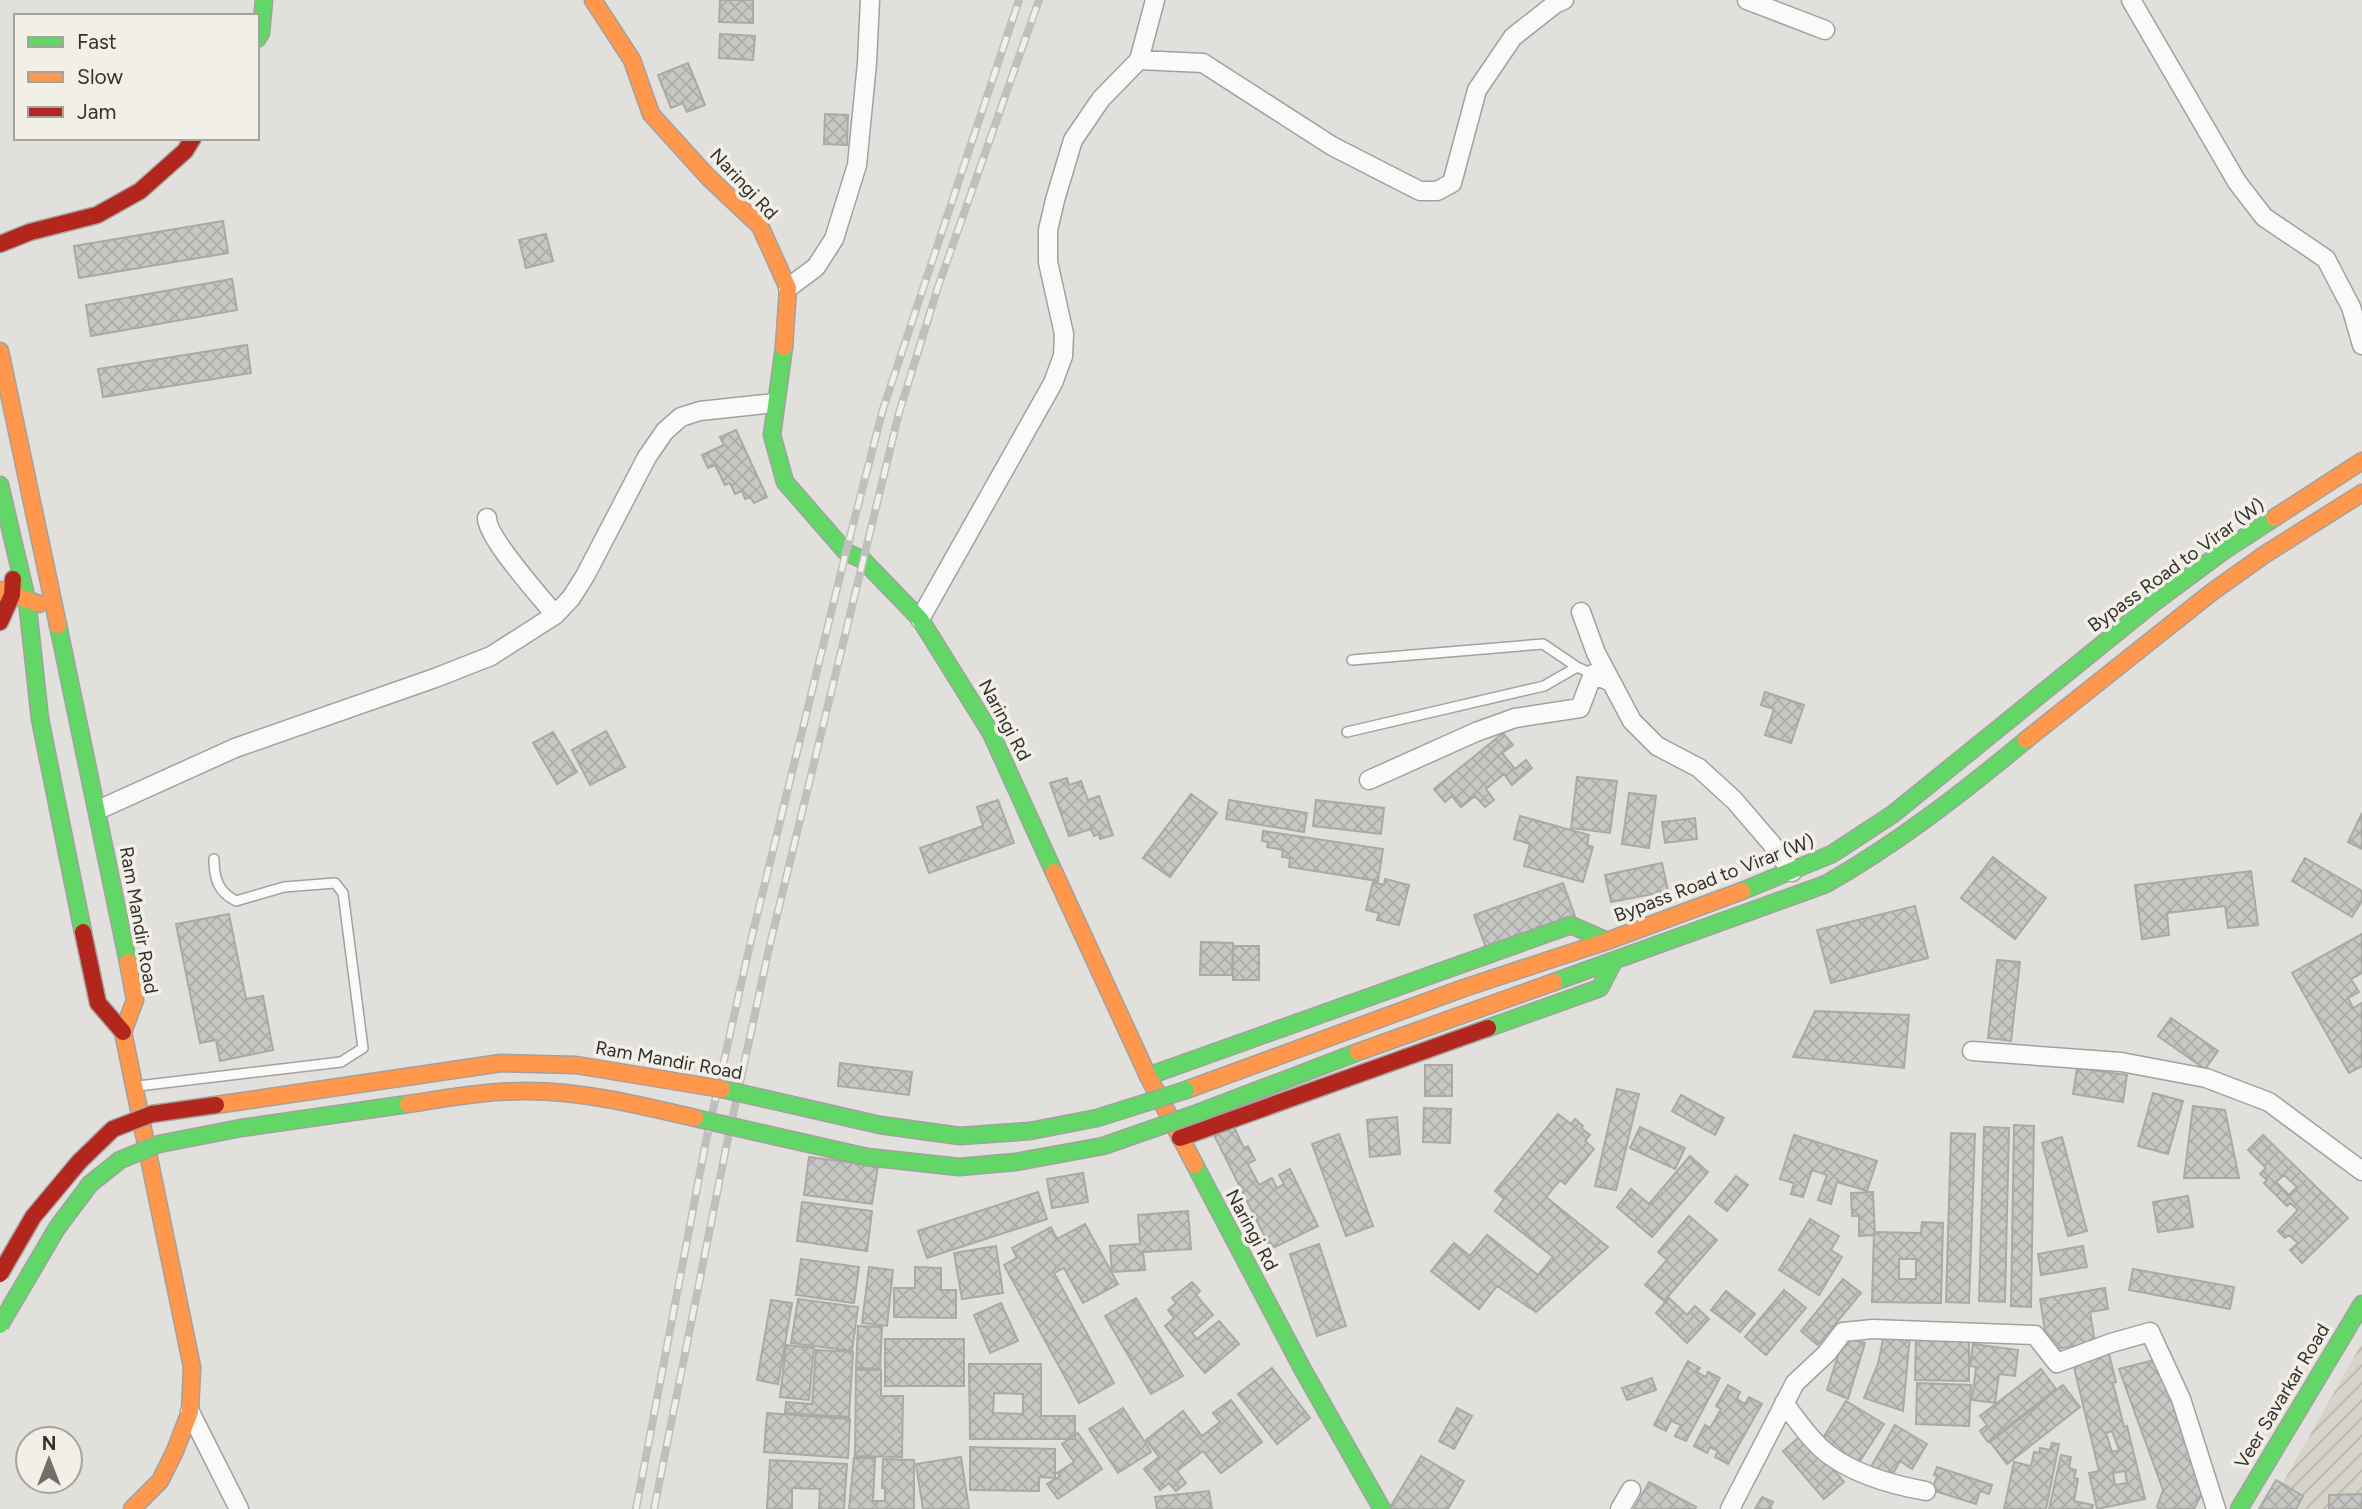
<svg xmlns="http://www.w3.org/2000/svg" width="2362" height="1509" viewBox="0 0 2362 1509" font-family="Figtree,sans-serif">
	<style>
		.industrial { fill: url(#industrial-furrows) }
		.building { fill: url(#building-cross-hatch); stroke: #aaa9a6; stroke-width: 2; fill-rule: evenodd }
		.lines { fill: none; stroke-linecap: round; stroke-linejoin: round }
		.lane-casing { stroke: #a2a19e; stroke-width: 12 }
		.street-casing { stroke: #a2a19e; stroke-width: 21 }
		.fast-casing { stroke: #a2a19e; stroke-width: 19 }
		.slow-casing { stroke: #a2a19e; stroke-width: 19 }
		.jam-casing { stroke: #a2a19e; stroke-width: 19 }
		.lane { stroke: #fafafa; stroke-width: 9 }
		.street { stroke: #fafafa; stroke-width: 18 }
		.fast { stroke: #63d668; stroke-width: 16 }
		.slow { stroke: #ff974d; stroke-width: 16 }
		.jam { stroke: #b3261e; stroke-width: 16 }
		.rail-casing { stroke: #bfbfbe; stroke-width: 8 }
		.rail { stroke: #f1efe6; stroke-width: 5; stroke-dasharray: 16; stroke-linecap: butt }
		.fast-bridge-casing { stroke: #a2a19e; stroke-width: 19; stroke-linecap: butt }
		.slow-bridge-casing { stroke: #a2a19e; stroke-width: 19; stroke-linecap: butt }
		.jam-bridge-casing { stroke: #a2a19e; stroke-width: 19; stroke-linecap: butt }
		.fast-bridge { stroke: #63d668; stroke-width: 16 }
		.slow-bridge { stroke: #ff974d; stroke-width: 16 }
		.jam-bridge { stroke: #b3261e; stroke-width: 16 }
		.labels { text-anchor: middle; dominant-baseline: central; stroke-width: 7; stroke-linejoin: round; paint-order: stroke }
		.street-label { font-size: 19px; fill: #33322f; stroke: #f1efe6 }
	</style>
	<defs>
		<pattern id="industrial-furrows" width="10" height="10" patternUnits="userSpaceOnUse" patternTransform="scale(1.75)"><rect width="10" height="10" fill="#d6d3c9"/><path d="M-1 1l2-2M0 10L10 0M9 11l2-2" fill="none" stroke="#b8b6ad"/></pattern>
		<pattern id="building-cross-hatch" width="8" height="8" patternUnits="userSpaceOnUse" patternTransform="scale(1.75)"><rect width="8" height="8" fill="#c7c7c4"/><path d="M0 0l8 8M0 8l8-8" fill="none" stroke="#ababa9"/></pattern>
	</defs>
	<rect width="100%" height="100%" fill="#e1e0dc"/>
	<path class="industrial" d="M 2362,1343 L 2362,1509 L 2268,1509 Z"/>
	<path class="building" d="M 720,0 L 753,0 L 753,23 L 719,22 Z
		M 720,34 L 755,36 L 753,60 L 719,58 Z
		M 688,63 L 705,105 L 687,112 L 683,103 L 671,108 L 658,75 Z
		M 825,114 L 848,115 L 847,145 L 824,144 Z
		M 223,221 L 228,253 L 79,278 L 74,246 Z
		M 546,234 L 553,261 L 526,268 L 519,240 Z
		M 232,279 L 237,310 L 91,336 L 86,305 Z
		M 247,345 L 251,373 L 103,397 L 98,369 Z
		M 736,430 L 767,497 L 754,503 L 750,497 L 745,499 L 742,491 L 735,494 L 730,483 L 725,485 L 715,465 L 708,468 L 702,455 L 724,445 L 720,437 Z
		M 1765,692 L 1804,705 L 1791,743 L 1765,735 L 1774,709 L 1761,705 Z
		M 606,731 L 625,767 L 590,785 L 572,750 Z
		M 553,732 L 577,772 L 557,784 L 533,743 Z
		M 1503,733 L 1513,745 L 1502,753 L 1515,769 L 1526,760 L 1532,768 L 1512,785 L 1504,774 L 1486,789 L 1494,800 L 1485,807 L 1475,796 L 1461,807 L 1452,796 L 1445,802 L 1434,789 Z
		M 1577,777 L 1617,781 L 1610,833 L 1571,828 Z
		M 1067,778 L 1069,785 L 1081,781 L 1088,800 L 1099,796 L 1113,835 L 1100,839 L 1099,834 L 1094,836 L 1091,829 L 1069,836 L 1050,783 Z
		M 1629,793 L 1656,796 L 1649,848 L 1622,844 Z
		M 1191,794 L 1217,813 L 1170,877 L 1143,858 Z
		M 998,800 L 1014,843 L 929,873 L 920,848 L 983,826 L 977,807 Z
		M 1229,800 L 1307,813 L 1304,832 L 1226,819 Z
		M 1316,800 L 1384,808 L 1381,834 L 1313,826 Z
		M 2362,813 L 2362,849 L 2348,842 Z
		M 1520,816 L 1589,835 L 1587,845 L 1593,847 L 1583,882 L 1524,866 L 1530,844 L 1514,839 Z
		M 1695,818 L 1697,839 L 1665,843 L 1662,822 Z
		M 1263,831 L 1383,849 L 1378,881 L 1289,867 L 1290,858 L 1282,857 L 1283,850 L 1267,847 L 1268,842 L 1262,841 Z
		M 1993,857 L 2046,898 L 2015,939 L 1961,898 Z
		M 2305,858 L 2362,891 L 2362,901 L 2352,917 L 2292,881 Z
		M 1662,863 L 1668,891 L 1611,902 L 1605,875 Z
		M 2251,871 L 2258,925 L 2228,928 L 2225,906 L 2167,913 L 2169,935 L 2142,939 L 2135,885 Z
		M 1385,879 L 1409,885 L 1399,925 L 1377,920 L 1379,913 L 1366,910 L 1373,882 L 1384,885 Z
		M 1563,883 L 1575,916 L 1486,948 L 1474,915 Z
		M 1915,906 L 1928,958 L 1831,983 L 1817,930 Z
		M 229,914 L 246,999 L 263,996 L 273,1050 L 220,1061 L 216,1040 L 200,1043 L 176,924 Z
		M 2362,934 L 2362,973 L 2351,979 L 2359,992 L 2348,998 L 2353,1008 L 2362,1003 L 2362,1066 L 2349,1073 L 2292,973 Z
		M 1201,942 L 1233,943 L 1232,975 L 1200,975 Z
		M 1233,946 L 1259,946 L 1259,980 L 1233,980 Z
		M 1997,960 L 2020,962 L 2011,1041 L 1988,1038 Z
		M 1815,1011 L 1909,1015 L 1904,1068 L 1793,1057 Z
		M 2171,1018 L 2218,1051 L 2205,1069 L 2158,1036 Z
		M 840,1063 L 912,1072 L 909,1095 L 838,1086 Z
		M 1425,1065 L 1452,1065 L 1452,1096 L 1425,1096 Z
		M 2077,1068 L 2127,1075 L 2123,1102 L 2073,1094 Z
		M 1617,1089 L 1639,1094 L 1616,1190 L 1595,1186 Z
		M 2153,1093 L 2183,1101 L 2168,1154 L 2138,1146 Z
		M 1681,1095 L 1724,1118 L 1715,1135 L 1672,1111 Z
		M 2193,1106 L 2225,1110 L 2239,1178 L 2184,1178 Z
		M 1424,1108 L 1451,1109 L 1450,1143 L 1423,1142 Z
		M 1558,1114 L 1571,1124 L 1575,1119 L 1583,1126 L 1581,1128 L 1590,1135 L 1585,1141 L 1594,1149 L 1565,1184 L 1560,1180 L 1546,1197 L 1608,1247 L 1536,1312 L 1497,1286 L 1479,1309 L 1431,1271 L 1454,1243 L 1470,1256 L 1487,1235 L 1538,1275 L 1553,1257 L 1495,1211 L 1504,1199 L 1495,1191 Z
		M 1397,1117 L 1400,1154 L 1370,1157 L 1367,1120 Z
		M 1233,1125 L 1244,1148 L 1248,1146 L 1255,1160 L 1248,1164 L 1259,1185 L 1272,1178 L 1277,1188 L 1284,1184 L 1279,1175 L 1290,1169 L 1318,1226 L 1271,1249 L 1214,1135 Z
		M 2014,1125 L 2034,1126 L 2031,1307 L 2011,1306 Z
		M 1640,1127 L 1685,1148 L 1675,1169 L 1630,1148 Z
		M 1984,1127 L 2009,1128 L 2005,1302 L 1979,1301 Z
		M 1951,1133 L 1975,1134 L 1969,1303 L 1946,1302 Z
		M 1339,1134 L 1373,1226 L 1346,1236 L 1312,1144 Z
		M 1794,1135 L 1877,1161 L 1867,1191 L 1837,1182 L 1831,1204 L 1818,1200 L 1827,1175 L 1812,1170 L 1803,1197 L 1791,1194 L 1794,1183 L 1780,1179 Z
		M 2263,1135 L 2348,1218 L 2302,1263 L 2290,1250 L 2298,1243 L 2289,1235 L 2285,1238 L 2278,1231 L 2298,1210 L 2290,1203 L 2287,1206 L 2264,1183 L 2267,1180 L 2260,1174 L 2266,1168 L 2248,1150 ZM 2284,1175 L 2297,1187 L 2289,1195 L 2276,1182 Z
		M 2062,1137 L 2087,1231 L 2068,1236 L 2042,1143 Z
		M 1690,1156 L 1708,1172 L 1652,1237 L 1617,1207 L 1631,1189 L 1649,1204 Z
		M 809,1157 L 878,1166 L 872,1204 L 804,1195 Z
		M 1083,1173 L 1088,1202 L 1052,1208 L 1047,1179 Z
		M 1736,1176 L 1748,1185 L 1727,1211 L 1715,1202 Z
		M 1038,1192 L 1047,1219 L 927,1258 L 918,1231 Z
		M 1873,1192 L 1875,1235 L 1859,1236 L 1859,1216 L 1852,1216 L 1851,1193 Z
		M 2188,1196 L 2193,1227 L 2158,1232 L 2153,1202 Z
		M 802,1202 L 872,1211 L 867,1251 L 797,1241 Z
		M 1188,1211 L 1191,1249 L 1143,1252 L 1145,1270 L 1112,1272 L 1110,1246 L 1140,1244 L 1138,1215 Z
		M 1689,1216 L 1717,1240 L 1664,1301 L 1645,1285 L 1667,1260 L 1658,1252 Z
		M 1810,1219 L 1839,1236 L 1831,1250 L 1842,1257 L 1819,1295 L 1779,1270 Z
		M 1922,1222 L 1943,1223 L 1941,1303 L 1872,1302 L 1874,1232 L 1921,1233 ZM 1899,1259 L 1916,1259 L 1916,1279 L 1899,1279 Z
		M 1085,1224 L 1118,1284 L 1083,1303 L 1064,1268 L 1054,1273 L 1114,1383 L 1079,1403 L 1004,1265 L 1017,1258 L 1012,1248 L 1051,1227 L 1057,1239 Z
		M 1319,1244 L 1346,1326 L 1317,1336 L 1290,1254 Z
		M 996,1246 L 1003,1293 L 962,1299 L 954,1253 Z
		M 2083,1246 L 2087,1267 L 2041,1275 L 2038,1254 Z
		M 801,1259 L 859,1267 L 854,1303 L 796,1295 Z
		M 869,1267 L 893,1270 L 887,1326 L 862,1323 Z
		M 915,1267 L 941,1268 L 941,1290 L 956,1290 L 956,1318 L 894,1317 L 894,1288 L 915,1288 Z
		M 2133,1269 L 2234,1287 L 2230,1309 L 2129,1290 Z
		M 1843,1279 L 1861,1293 L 1818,1345 L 1801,1331 Z
		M 1192,1282 L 1200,1291 L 1196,1295 L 1213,1315 L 1192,1333 L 1197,1339 L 1219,1321 L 1239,1344 L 1205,1373 L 1165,1326 L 1174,1318 L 1168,1310 L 1176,1303 L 1172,1298 Z
		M 2105,1288 L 2108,1309 L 2090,1312 L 2095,1343 L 2048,1350 L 2040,1299 Z
		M 1784,1290 L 1806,1308 L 1766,1355 L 1745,1337 Z
		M 1726,1291 L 1755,1314 L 1740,1332 L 1711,1310 Z
		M 1136,1298 L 1183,1376 L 1151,1394 L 1105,1316 Z
		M 1669,1298 L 1687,1315 L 1695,1306 L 1709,1319 L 1687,1343 L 1656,1313 Z
		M 798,1299 L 858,1307 L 852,1351 L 791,1343 Z
		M 771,1300 L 792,1303 L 778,1384 L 757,1380 Z
		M 1001,1303 L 1018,1341 L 990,1353 L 974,1315 Z
		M 858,1326 L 882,1327 L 880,1369 L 856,1368 Z
		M 1884,1335 L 1910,1335 L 1903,1411 L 1864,1398 L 1878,1364 Z
		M 1916,1336 L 1969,1336 L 1969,1381 L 1915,1380 Z
		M 1844,1337 L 1865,1343 L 1848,1399 L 1827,1390 Z
		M 885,1339 L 964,1339 L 964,1386 L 885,1386 Z
		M 1973,1344 L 2018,1350 L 2015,1376 L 1999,1374 L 1995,1403 L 1972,1400 L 1976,1367 L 1970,1366 Z
		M 786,1345 L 814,1348 L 809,1400 L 780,1397 Z
		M 816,1350 L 853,1352 L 849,1417 L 785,1413 L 786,1402 L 812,1404 Z
		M 2109,1354 L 2116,1382 L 2113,1383 L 2124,1427 L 2127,1426 L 2145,1499 L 2097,1509 L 2089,1473 L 2099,1471 L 2073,1363 ZM 2112,1431 L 2119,1450 L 2112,1452 L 2106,1433 ZM 2125,1471 L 2127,1483 L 2115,1485 L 2113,1473 Z
		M 2158,1359 L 2204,1489 L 2194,1509 L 2159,1509 L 2157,1507 L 2163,1490 L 2119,1369 Z
		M 1688,1361 L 1700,1368 L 1697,1372 L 1706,1377 L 1708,1372 L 1720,1378 L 1686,1441 L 1675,1436 L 1681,1425 L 1671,1421 L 1666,1431 L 1654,1425 Z
		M 969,1364 L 1041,1364 L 1041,1416 L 1075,1416 L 1075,1439 L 970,1439 ZM 994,1393 L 1023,1394 L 1023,1414 L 993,1413 Z
		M 1272,1368 L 1310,1418 L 1277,1444 L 1238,1394 Z
		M 2041,1369 L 2056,1389 L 1988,1442 L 1980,1431 L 1987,1425 L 1980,1416 Z
		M 856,1370 L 881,1370 L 881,1396 L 903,1396 L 902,1457 L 855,1456 Z
		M 1652,1378 L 1656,1390 L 1627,1400 L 1622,1388 Z
		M 1917,1383 L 1971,1385 L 1969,1426 L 1916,1424 Z
		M 1728,1385 L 1740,1392 L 1737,1399 L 1745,1404 L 1749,1397 L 1762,1404 L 1728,1464 L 1715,1457 L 1718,1451 L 1710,1447 L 1707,1453 L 1694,1446 L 1705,1425 L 1710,1428 L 1721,1409 L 1716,1406 Z
		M 2063,1385 L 2080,1407 L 2007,1464 L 1990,1442 Z
		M 1231,1400 L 1262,1442 L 1221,1473 L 1203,1451 L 1177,1471 L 1186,1483 L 1176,1491 L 1169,1483 L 1160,1490 L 1144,1469 L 1159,1457 L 1146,1440 L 1183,1411 L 1202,1436 L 1220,1422 L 1213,1413 Z
		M 1846,1401 L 1884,1424 L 1858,1464 L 1821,1441 Z
		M 1123,1408 L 1151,1452 L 1118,1473 L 1089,1429 Z
		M 1457,1408 L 1472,1416 L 1454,1449 L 1439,1441 Z
		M 767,1413 L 850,1419 L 848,1458 L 764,1452 Z
		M 1895,1425 L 1927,1444 L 1912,1469 L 1900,1461 L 1889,1481 L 1869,1470 Z
		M 1078,1433 L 1102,1469 L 1058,1499 L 1047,1484 L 1060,1476 L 1057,1473 L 1074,1462 L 1062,1444 Z
		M 1803,1434 L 1844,1482 L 1824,1499 L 1783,1451 Z
		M 2052,1443 L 2059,1444 L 2046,1509 L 2004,1509 L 2014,1462 L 2031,1466 L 2034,1452 L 2039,1453 L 2040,1448 L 2050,1450 Z
		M 970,1447 L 1055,1449 L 1055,1478 L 1039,1477 L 1039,1491 L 970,1490 Z
		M 2061,1455 L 2071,1457 L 2069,1468 L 2076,1470 L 2074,1478 L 2078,1479 L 2074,1501 L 2093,1505 L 2092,1509 L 2049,1509 Z
		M 1421,1456 L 1464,1481 L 1448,1509 L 1389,1509 Z
		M 961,1457 L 969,1509 L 923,1509 L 916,1464 Z
		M 854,1458 L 875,1458 L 873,1501 L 885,1501 L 885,1488 L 882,1488 L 883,1459 L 914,1460 L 914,1509 L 849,1509 Z
		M 770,1460 L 847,1464 L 844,1509 L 819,1509 L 820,1489 L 792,1488 L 792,1509 L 767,1509 Z
		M 1937,1467 L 1992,1485 L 1989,1494 L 1980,1491 L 1976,1504 L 1932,1490 L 1937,1476 L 1934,1475 Z
		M 2276,1480 L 2303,1496 L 2296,1509 L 2259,1509 Z
		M 1649,1482 L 1696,1507 L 1695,1509 L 1634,1509 Z
		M 1209,1491 L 1212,1509 L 1157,1509 L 1155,1497 Z
		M 2362,1494 L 2362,1509 L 2329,1509 L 2329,1495 Z
		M 1762,1497 L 1773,1502 L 1770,1508 L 1772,1509 L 1755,1509 Z"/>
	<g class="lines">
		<g class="lane-casing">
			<path id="lane" d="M 1352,660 L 1543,644 L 1577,667 L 1593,674
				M 1347,732 L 1544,686 L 1577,667
				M 138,1086 L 341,1062 L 363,1048 L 343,893 L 335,883 L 284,887 L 236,901 C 218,892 214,878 214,859"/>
		</g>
		<g class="street-casing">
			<path id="street" d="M 1747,0 L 1825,30
				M 2131,0 L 2237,182 L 2264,217 L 2326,259 L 2351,307 L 2362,345
				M 1139,60 L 1203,63 L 1332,146 L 1420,191 L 1437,191 L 1452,183 L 1477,90 L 1513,37 L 1555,4 L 1564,0
				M 788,288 L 816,267 L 834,239 L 857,165 L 867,63 L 870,0
				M 487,518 C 487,538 541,597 555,615
				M 1581,612 L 1596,653 L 1632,721 L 1657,746 L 1699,768 L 1734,800 L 1771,843 L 1792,872
				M 920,619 L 1053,383 L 1063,356 L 1064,334 L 1048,262 L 1048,230 L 1055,200 L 1073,140 L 1101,99 L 1139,60 L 1155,0
				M 1369,780 L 1476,732 L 1515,718 L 1580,708 L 1593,674 L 1611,682
				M 98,810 L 235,748 L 435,678 L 491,656 L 555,615 L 571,598 L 585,576 L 647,457 L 665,431 L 681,417 L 700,411 L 775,403
				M 1972,1051 L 2121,1062 L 2206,1078 L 2269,1102 L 2362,1171
				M 1784,1403 C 1797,1420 1811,1441 1828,1454 C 1856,1475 1892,1485 1926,1491
				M 190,1412 L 239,1509
				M 1620,1509 L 1631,1490
				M 1730,1509 L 1795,1383 L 1827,1353 L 1843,1332 L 1873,1329 L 2035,1335 L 2057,1363 L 2111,1343 L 2150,1332 L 2181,1399 L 2216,1509"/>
		</g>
		<g class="fast-casing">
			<path id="fast" d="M 257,39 L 261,33 L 264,0
				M 784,347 L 772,435 L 785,482 L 846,552 L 863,560 L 920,619 L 991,733 L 1054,872
				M 0,485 L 27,600 L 40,719 L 83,932
				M 58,625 L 128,962
				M 1742,891 L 1832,854 L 1893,814 L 2152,604 L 2222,552 L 2274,518
				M 1554,982 L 1826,884 C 1898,843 1962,793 2026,740
				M 1488,1028 L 1600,988 L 1614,961
				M 1148,1076 L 1571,925 L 1607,941
				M 1195,1165 L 1303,1370 L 1382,1509
				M 2239,1509 L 2362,1304"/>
		</g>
		<g class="slow-casing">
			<path id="slow" d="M 593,0 L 632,60 L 651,114 L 708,177 L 760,226 L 788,288 L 784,347
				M 0,351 L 58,625
				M 2274,518 L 2362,461
				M 0,590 L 39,604
				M 2026,740 L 2212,592 L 2264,555 L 2362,493
				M 1054,872 L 1148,1076 L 1195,1165
				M 128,962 L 135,1000 L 123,1032 L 192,1367 L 190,1412 L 175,1451 L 160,1481 L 132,1509
				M 1186,1090 L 1464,988 L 1607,941 L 1742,891"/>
		</g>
		<g class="jam-casing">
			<path id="jam" d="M 0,244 L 30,232 L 97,215 L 140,191 L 185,151 L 193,138
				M 0,622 L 12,595 L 13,579
				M 83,932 L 98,1003 L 123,1032
				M 1180,1138 L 1488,1028"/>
		</g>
		<use href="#lane" class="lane"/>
		<use href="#street" class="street"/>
		<use href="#fast" class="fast"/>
		<use href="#slow" class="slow"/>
		<use href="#jam" class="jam"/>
		<g class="rail-casing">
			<path id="rail" d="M 636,1509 L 706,1141 L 751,940 L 846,552 L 883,409 L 1019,0
				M 654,1509 L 727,1143 L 770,944 L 899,413 L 938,287 L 1039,0"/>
		</g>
		<use href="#rail" class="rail"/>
		<g class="fast-bridge-casing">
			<path id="fast-bridge" d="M 722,1089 L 880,1125 L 960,1136 L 1030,1131 L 1097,1118 L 1186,1090
				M 695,1118 L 867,1157 L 959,1167 L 1016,1162 L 1103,1146 L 1198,1113 L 1358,1052
				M 0,1325 L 57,1228 L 90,1184 L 120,1160 L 159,1144 L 241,1128 L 408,1104"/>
		</g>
		<g class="slow-bridge-casing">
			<path id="slow-bridge" d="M 1358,1052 L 1554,982
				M 408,1104 C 447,1098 486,1091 526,1091 C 583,1091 640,1105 695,1118
				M 216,1105 L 501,1063 L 576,1065 L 722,1089"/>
		</g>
		<g class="jam-bridge-casing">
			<path id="jam-bridge" d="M 0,1274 L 33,1217 L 79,1162 L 113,1129 L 152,1114 L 216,1105"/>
		</g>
		<use href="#fast-bridge" class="fast-bridge"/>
		<use href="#slow-bridge" class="slow-bridge"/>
		<use href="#jam-bridge" class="jam-bridge"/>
	</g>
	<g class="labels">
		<g class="street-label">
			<text transform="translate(744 184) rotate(47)">Naringi Rd</text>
			<text transform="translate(2176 565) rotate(-36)">Bypass Road to Virar (W)</text>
			<text transform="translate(1005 720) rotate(62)">Naringi Rd</text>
			<text transform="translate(1714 878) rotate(-21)">Bypass Road to Virar (W)</text>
			<text transform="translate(139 920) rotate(80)">Ram Mandir Road</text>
			<text transform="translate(669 1060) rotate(10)">Ram Mandir Road</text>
			<text transform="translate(1252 1230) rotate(62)">Naringi Rd</text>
			<text transform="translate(2282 1396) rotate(-59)">Veer Savarkar Road</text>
		</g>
	</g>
	<rect x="14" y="14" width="245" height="126" fill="#f1efe6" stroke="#a5a39d" stroke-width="2"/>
	<rect x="28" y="37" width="35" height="10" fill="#63d668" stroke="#a5a39d" stroke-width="2"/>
	<text x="77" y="49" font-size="21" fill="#33322f">Fast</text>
	<rect x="28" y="72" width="35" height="10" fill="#ff974d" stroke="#a5a39d" stroke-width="2"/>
	<text x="77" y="84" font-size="21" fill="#33322f">Slow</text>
	<rect x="28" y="107" width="35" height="10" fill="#b3261e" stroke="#a5a39d" stroke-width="2"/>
	<text x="77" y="119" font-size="21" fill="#33322f">Jam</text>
	<g transform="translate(49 1460)"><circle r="33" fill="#f1efe6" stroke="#a5a39d" stroke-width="2"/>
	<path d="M0-5L12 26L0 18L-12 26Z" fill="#706f6c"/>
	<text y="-10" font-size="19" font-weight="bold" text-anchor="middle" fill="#33322f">N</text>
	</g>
</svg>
